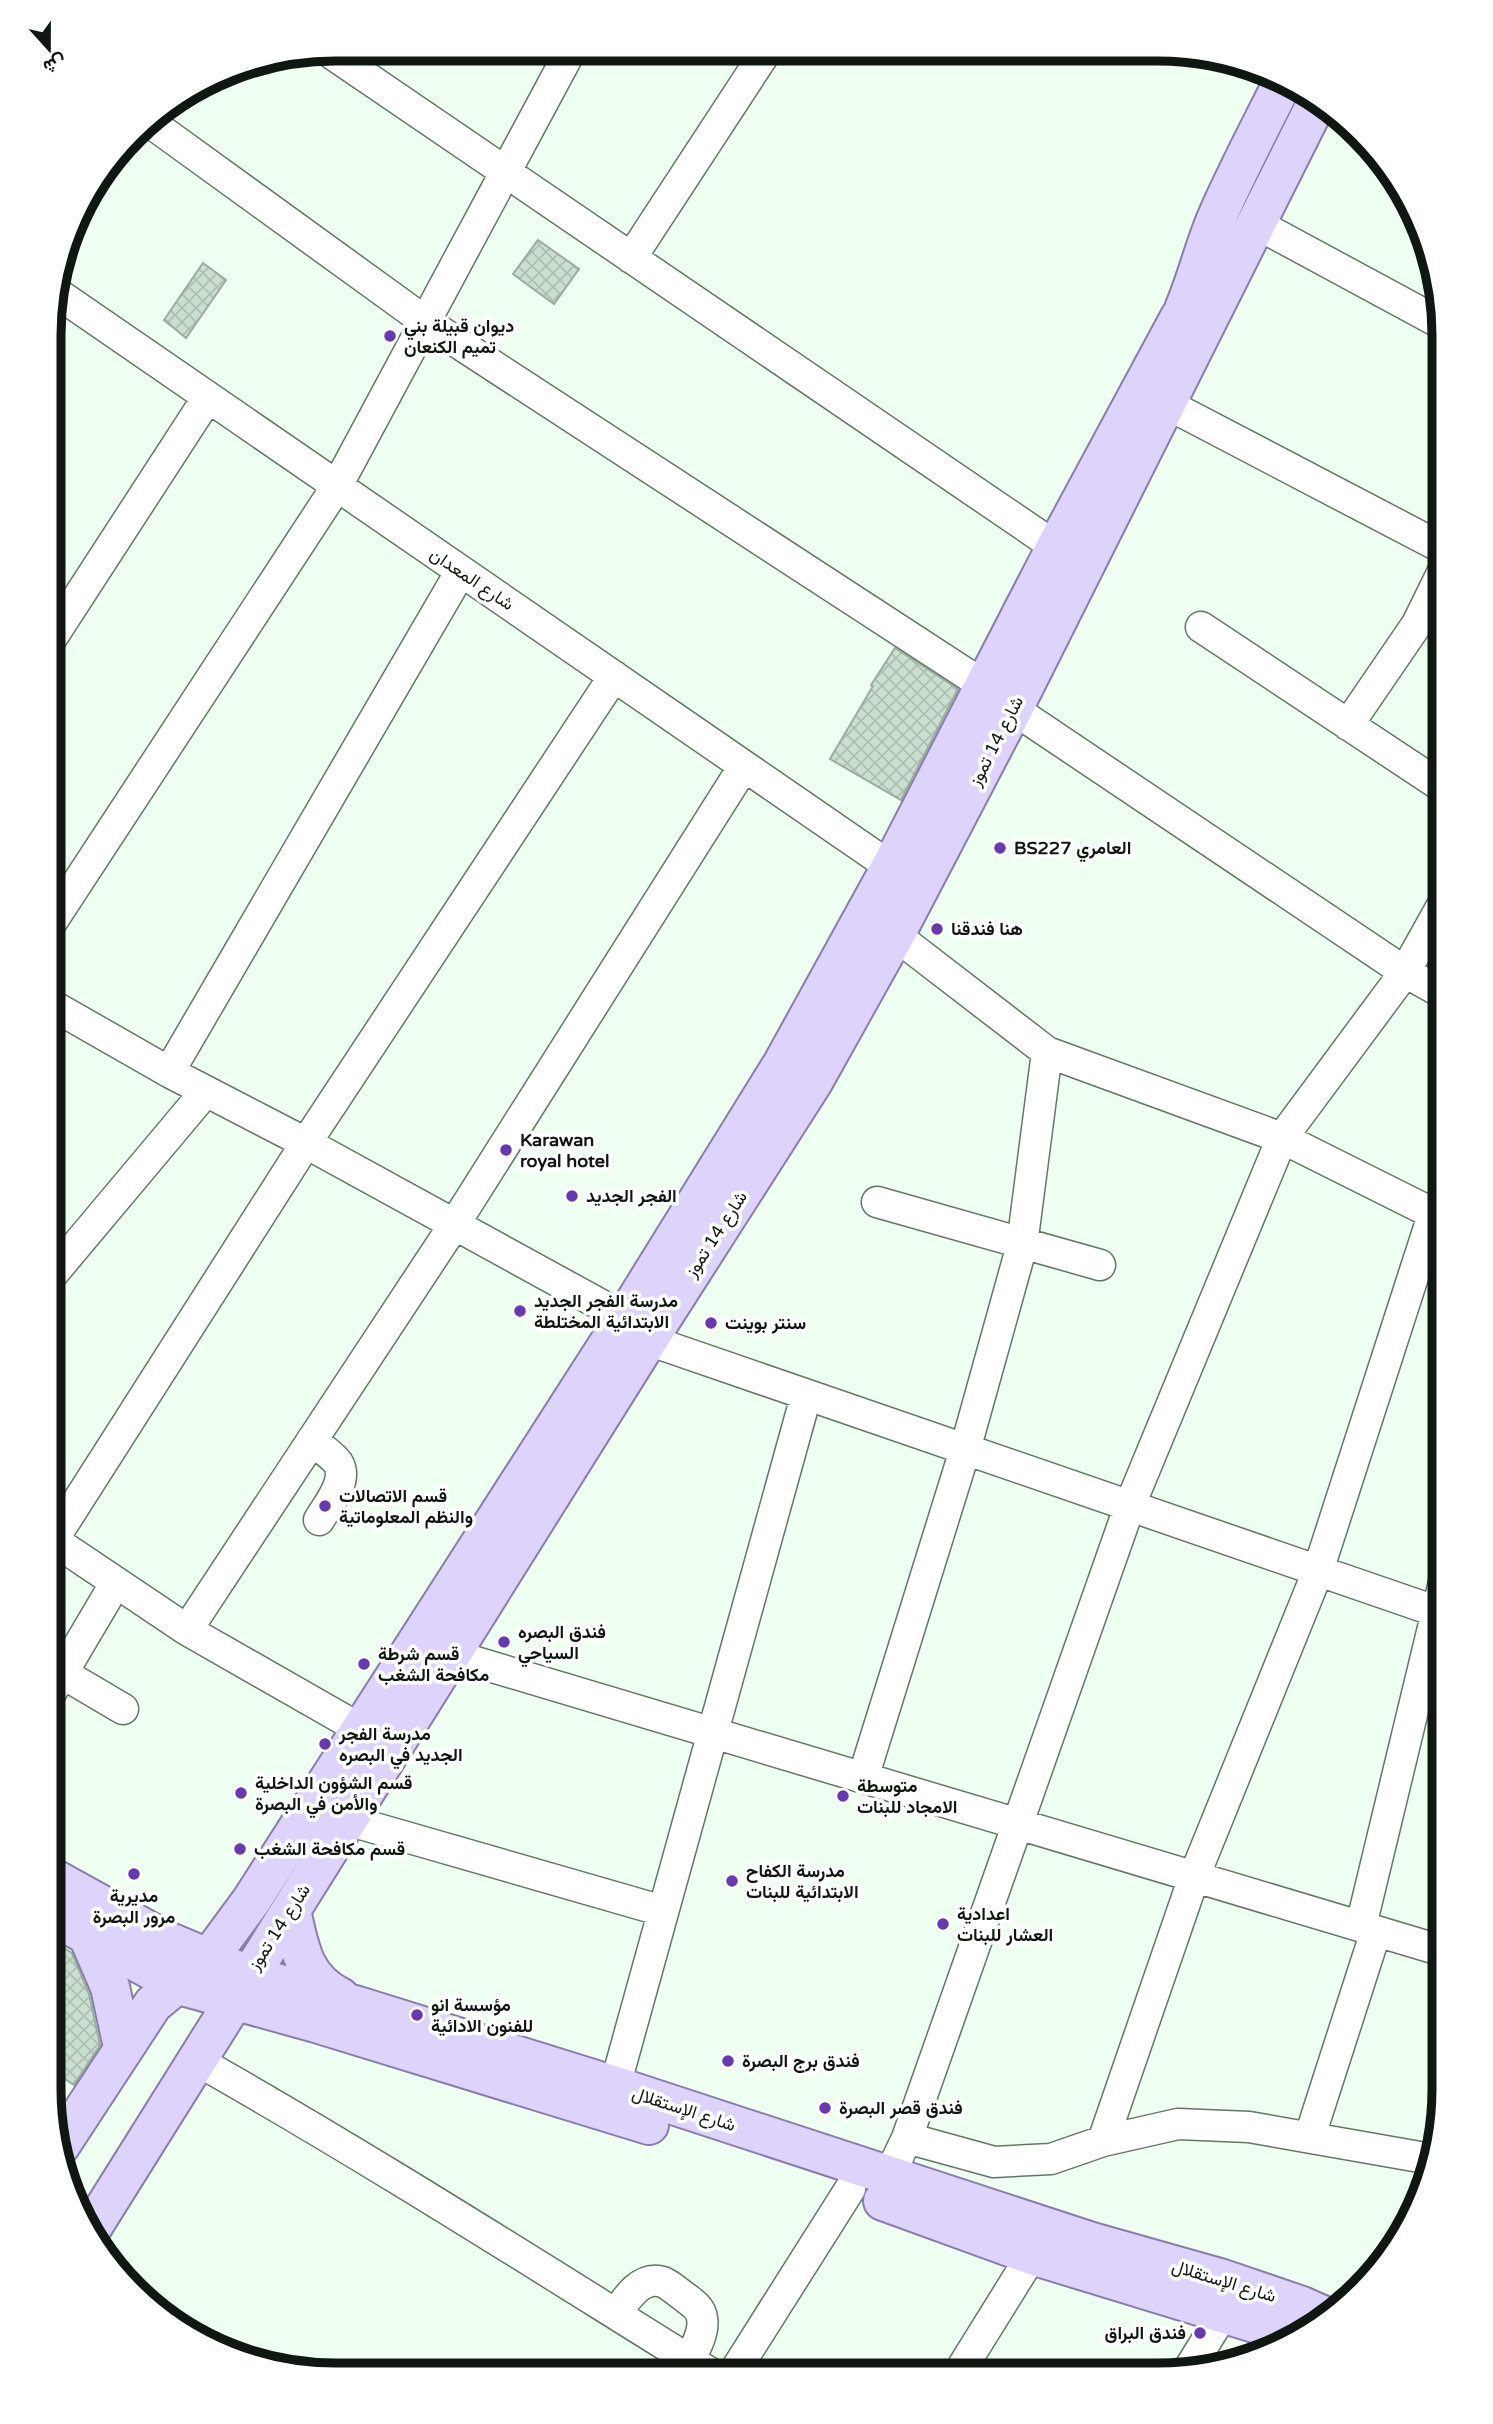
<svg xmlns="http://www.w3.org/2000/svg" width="1493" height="2424" viewBox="0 0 1493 2424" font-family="'Varela Round',Vazirmatn,sans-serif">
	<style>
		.building { fill: url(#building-cross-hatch); stroke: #9aad9e; stroke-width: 2 }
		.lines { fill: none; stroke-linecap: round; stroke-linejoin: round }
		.minor-casing { stroke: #647668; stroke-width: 33 }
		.major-casing { stroke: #887ea8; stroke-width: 42 }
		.minor { stroke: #fff; stroke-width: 30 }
		.major { stroke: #ded3fb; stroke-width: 38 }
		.poi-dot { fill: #6739b1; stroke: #fff; stroke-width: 2.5 }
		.labels { text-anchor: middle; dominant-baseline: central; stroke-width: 7; stroke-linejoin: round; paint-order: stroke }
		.poi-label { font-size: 18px; font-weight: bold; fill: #101712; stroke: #fff; text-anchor: start }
		.street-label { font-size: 18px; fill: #101712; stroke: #fff }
		.rim { fill: none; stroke: #101712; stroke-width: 9 }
	</style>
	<defs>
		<pattern id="building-cross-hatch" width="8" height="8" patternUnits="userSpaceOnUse" patternTransform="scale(1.75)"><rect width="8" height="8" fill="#cbdfd0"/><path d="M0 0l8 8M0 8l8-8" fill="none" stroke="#adbfb2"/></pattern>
	</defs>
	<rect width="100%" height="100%" fill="#effff2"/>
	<path class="building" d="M 538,240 L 579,269 L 554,304 L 513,274 Z
		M 203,263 L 226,280 L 186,338 L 164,320 Z
		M 895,648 L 958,689 L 901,800 L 830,759 L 873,686 L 871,685 Z
		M 49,1939 L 72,1953 L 89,1994 L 100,2045 L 74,2085 L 49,2068 Z"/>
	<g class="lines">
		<g class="minor-casing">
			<path id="minor" d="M 328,51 L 1056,547
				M 147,120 L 426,322 L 985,686
				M 1268,230 L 1442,324
				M 631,258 L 767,50
				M 54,291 L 891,867
				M 1165,403 L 1444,549
				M 1201,627 L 1444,788
				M 51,639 L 208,397
				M 1013,709 L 1405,972 L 1444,994
				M 1348,725 L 1417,624 L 1444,569
				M 51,923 L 337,486 L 571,50
				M 895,935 L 1047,1052 L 1282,1138 L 1444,1219
				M 50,1004 L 169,1072 L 306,1143 L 625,1318
				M 169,1072 L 461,571
				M 877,1202 L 1100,1265
				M 50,1277 L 206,1091
				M 648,1340 L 1444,1614
				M 312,1440 C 320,1447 332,1455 338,1463 C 349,1481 327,1506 319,1520
				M 50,1538 L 187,1630 L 362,1730
				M 53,1540 L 306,1143 L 614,676
				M 187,1630 L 454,1225 L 744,766
				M 449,1654 L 1443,1951
				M 62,1673 L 123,1709
				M 50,1694 L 115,1584
				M 863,1778 L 965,1450 L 1022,1245 L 1047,1052
				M 347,1820 L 663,1911
				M 1361,1926 L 1444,1582
				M 196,2060 C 371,2159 541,2268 712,2374
				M 615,2086 L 806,1396
				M 1310,2136 L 1376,1931
				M 907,2138 L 994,2162 L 1051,2159 L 1103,2141 L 1178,2124 L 1249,2127 L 1431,2159
				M 1103,2141 L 1194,1877 L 1318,1571 L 1433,1215
				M 889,2176 L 907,2138 L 1130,1505 L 1282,1138 L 1405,972 L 1444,902
				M 616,2314 C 626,2299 641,2275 663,2282 C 670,2285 679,2293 686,2298 C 693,2303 701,2309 702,2318 C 705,2332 695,2348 690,2360
				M 1189,2369 L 1224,2312
				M 733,2374 L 850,2189
				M 958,2374 L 1032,2255"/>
		</g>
		<g class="major-casing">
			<path id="major" d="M 1184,309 C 1197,279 1204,247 1217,217 C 1237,171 1261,126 1284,80
				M 49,1876 L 165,1940 L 248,1975 L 358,2006 L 615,2086 L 1092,2242 L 1223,2279 L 1302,2306 L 1329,2318
				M 291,1910 C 299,1946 303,1979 340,1997
				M 49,1914 L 179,1985 L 316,2023 L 649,2125
				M 88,1936 L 110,1987 L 123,2047
				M 60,2146 L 153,2004 L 209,1958 L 251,1901 L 625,1318 L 783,1063 L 891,867 L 1056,547 L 1180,317
				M 883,2201 L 1032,2255 L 1297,2336
				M 90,2231 L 648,1340 L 813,1082 L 895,935 L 1013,709 L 1318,100"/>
		</g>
		<use href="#minor" class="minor"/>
		<use href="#major" class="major"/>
	</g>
	<g class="poi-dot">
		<circle cx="390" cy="336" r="7"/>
		<circle cx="1000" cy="848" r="7"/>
		<circle cx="937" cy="929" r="7"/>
		<circle cx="506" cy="1150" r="7"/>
		<circle cx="572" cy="1196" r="7"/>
		<circle cx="520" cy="1311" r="7"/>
		<circle cx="711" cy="1323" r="7"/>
		<circle cx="325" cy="1506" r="7"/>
		<circle cx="504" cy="1642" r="7"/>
		<circle cx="364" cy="1664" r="7"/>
		<circle cx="325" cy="1744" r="7"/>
		<circle cx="241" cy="1793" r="7"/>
		<circle cx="843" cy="1796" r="7"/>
		<circle cx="240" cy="1849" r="7"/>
		<circle cx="134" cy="1874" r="7"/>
		<circle cx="732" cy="1881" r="7"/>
		<circle cx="943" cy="1924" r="7"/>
		<circle cx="417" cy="2015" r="7"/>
		<circle cx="728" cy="2061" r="7"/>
		<circle cx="825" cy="2108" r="7"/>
		<circle cx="1200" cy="2333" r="7"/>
	</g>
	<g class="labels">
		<g class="poi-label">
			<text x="404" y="326">ديوان قبيلة بني<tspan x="404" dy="21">تميم الكنعان</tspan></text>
			<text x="1014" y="848">BS227 العامري</text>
			<text x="951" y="929">هنا فندقنا</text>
			<text x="520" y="1140">Karawan<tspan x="520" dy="21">royal hotel</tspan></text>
			<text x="586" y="1196">الفجر الجديد</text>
			<text x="534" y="1301">مدرسة الفجر الجديد<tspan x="534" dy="21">الابتدائية المختلطة</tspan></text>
			<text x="725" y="1323">سنتر بوينت</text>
			<text x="339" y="1496">قسم الاتصالات<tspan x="339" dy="21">والنظم المعلوماتية</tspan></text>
			<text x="518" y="1632">فندق البصره<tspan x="518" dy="21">السياحي</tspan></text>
			<text x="378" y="1654">قسم شرطة<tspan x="378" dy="21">مكافحة الشغب</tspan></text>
			<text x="339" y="1734">مدرسة الفجر<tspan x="339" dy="21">الجديد في البصره</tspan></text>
			<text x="255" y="1783">قسم الشؤون الداخلية<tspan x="255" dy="21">والأمن في البصرة</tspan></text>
			<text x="857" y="1786">متوسطة<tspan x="857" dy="21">الامجاد للبنات</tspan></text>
			<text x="254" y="1849">قسم مكافحة الشغب</text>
			<text x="746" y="1871">مدرسة الكفاح<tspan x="746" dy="21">الابتدائية للبنات</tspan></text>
			<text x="134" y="1896" text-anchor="middle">مديرية<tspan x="134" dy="21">مرور البصرة</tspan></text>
			<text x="957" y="1914">اعدادية<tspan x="957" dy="21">العشار للبنات</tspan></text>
			<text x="431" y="2005">مؤسسة انو<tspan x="431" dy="21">للفنون الادائية</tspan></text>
			<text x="742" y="2061">فندق برج البصرة</text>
			<text x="839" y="2108">فندق قصر البصرة</text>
			<text x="1186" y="2333" text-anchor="end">فندق البراق</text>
		</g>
		<g class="street-label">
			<text transform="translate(472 579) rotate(34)">شارع المعدان</text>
			<text transform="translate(996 741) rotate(-63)">شارع 14 تموز</text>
			<text transform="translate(716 1234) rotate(-57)">شارع 14 تموز</text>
			<text transform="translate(279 1927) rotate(-57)">شارع 14 تموز</text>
			<text transform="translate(684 2109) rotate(18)">شارع الإستقلال</text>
			<text transform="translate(1224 2281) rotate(17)">شارع الإستقلال</text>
		</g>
	</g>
	<path d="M0 0H1493V2424H0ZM335 61H1158A274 274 0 0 1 1432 335V2089A274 274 0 0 1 1158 2363H335A274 274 0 0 1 61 2089V335A274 274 0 0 1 335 61Z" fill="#fff" fill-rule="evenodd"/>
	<path class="rim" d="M335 61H1158A274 274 0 0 1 1432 335V2089A274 274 0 0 1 1158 2363H335A274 274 0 0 1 61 2089V335A274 274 0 0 1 335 61Z"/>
	<g transform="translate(49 49) rotate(159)" stroke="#ffffff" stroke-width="5" paint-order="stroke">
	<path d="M0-5L12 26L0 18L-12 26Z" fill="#101712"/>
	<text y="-10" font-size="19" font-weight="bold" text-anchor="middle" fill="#101712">ش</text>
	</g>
</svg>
